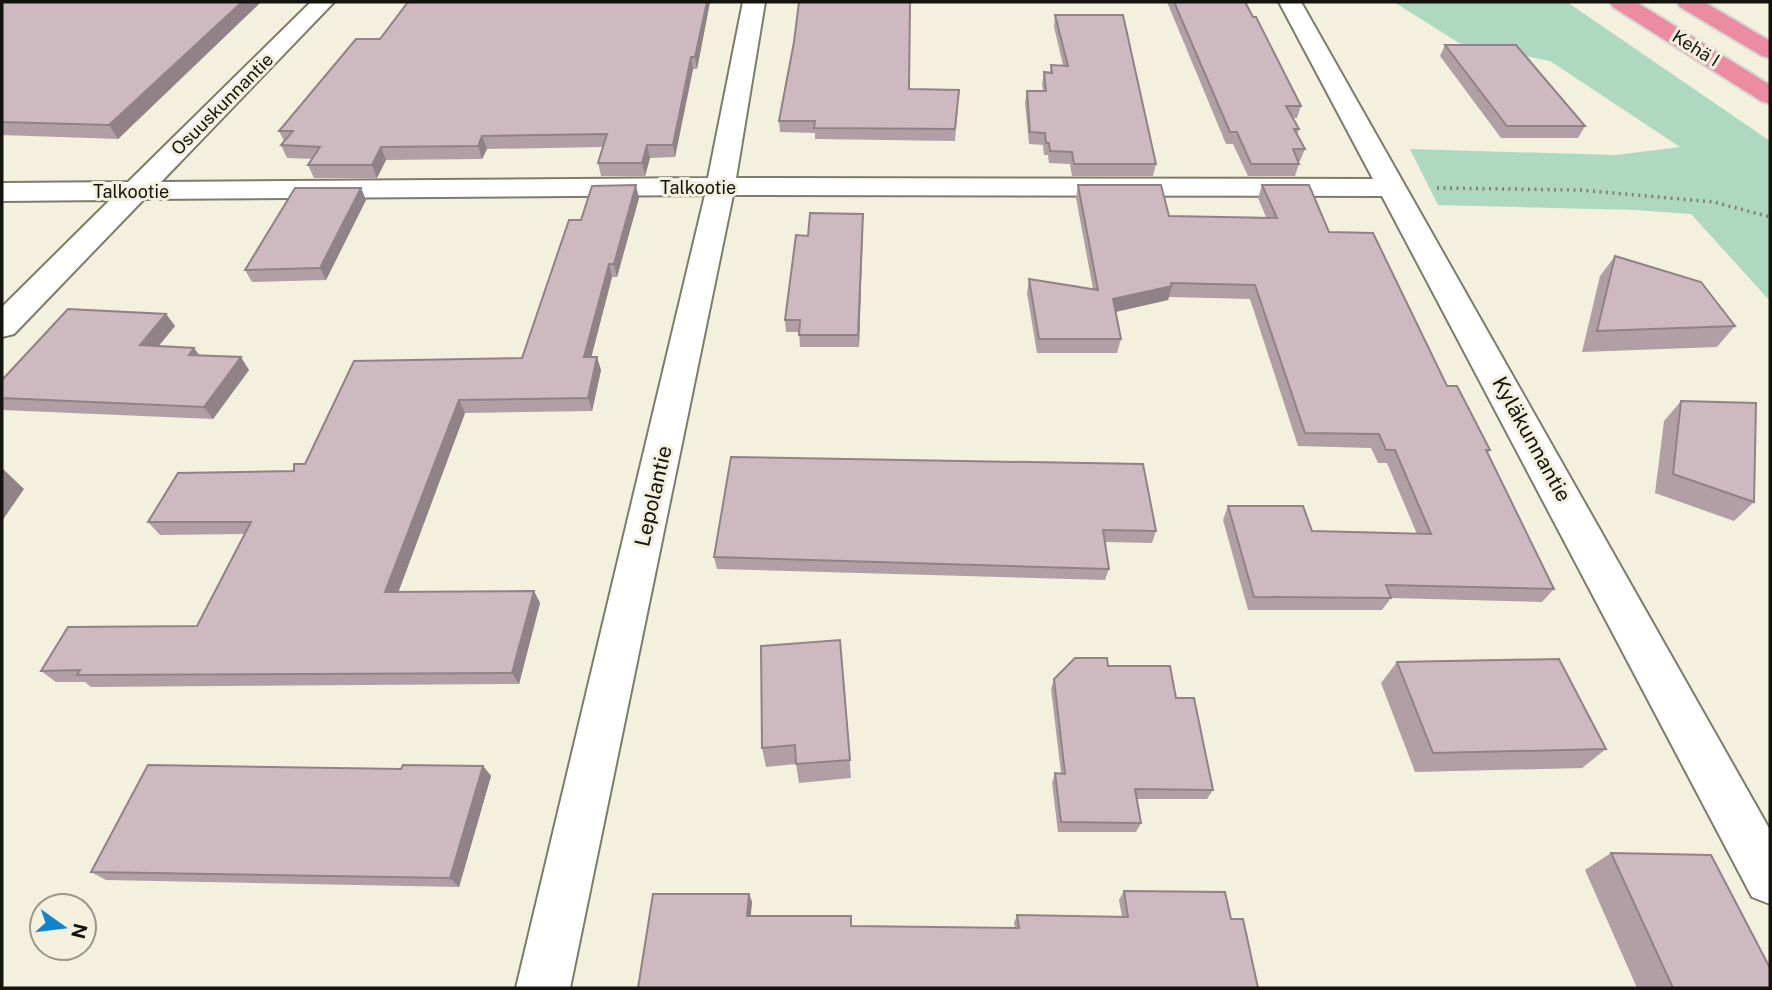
<svg xmlns="http://www.w3.org/2000/svg" width="1772" height="990" viewBox="0 0 1772 990" font-family="'Public Sans',sans-serif">
	<style>
		.green { fill: #aed9c0 }
		.lines { fill: none; stroke-linecap: round; stroke-linejoin: round }
		.minor-casing { stroke: #7e7b6a; stroke-width: 4 }
		.trunk-casing { stroke: #d5d5d3; stroke-width: 4 }
		.path { stroke: #848175; stroke-width: 3.5; stroke-dasharray: 2 4.5; stroke-linecap: butt }
		.minor { fill: #fff; fill-rule: evenodd }
		.trunk { fill: #ec8ca2; fill-rule: evenodd }
		.wall { fill: #b19fa5 }
		.shaded-wall { fill: #908286 }
		.building { fill: #ceb9c0; stroke: #908286; stroke-width: 2 }
		.labels { text-anchor: middle; dominant-baseline: central; stroke-width: 6; stroke-linejoin: round; paint-order: stroke }
		.far-street-label { font-size: 18px; fill: #15130d; stroke: #f4f0de }
		.street-label { font-size: 21px; fill: #15130d; stroke: #f4f0de }
	</style>
	<rect width="100%" height="100%" fill="#f4f0de"/>
	<path class="green" d="M 1394,2 L 1567,2 L 1770,141 L 1770,301 L 1691,214 L 1635,210 L 1438,205 L 1410,149 L 1616,155 L 1680,147 L 1550,61 L 1459,43 Z"/>
	<g class="lines">
		<g class="minor-casing">
			<path id="minor" d="M 311,2 L 334,2 L 161,182 L 708,178 L 743,2 L 765,2 L 736,178 L 1373,179 L 1279,2 L 1301,2 L 1770,830 L 1770,904 L 1752,897 L 1382,196 L 733,195 L 570,988 L 516,988 L 705,195 L 144,199 L 14,334 L 2,337 L 2,307 L 110,200 L 2,201 L 2,183 L 128,182 Z"/>
		</g>
		<g class="trunk-casing">
			<path id="trunk" d="M 1610,2 L 1636,2 L 1770,85 L 1770,104 L 1761,101 L 1613,7 Z
				M 1677,2 L 1704,2 L 1770,41 L 1770,58 L 1762,56 L 1680,7 Z"/>
		</g>
		<path class="path" d="M 1437,188 L 1580,190 L 1714,202 L 1770,217"/>
		<use href="#minor" class="minor"/>
		<use href="#trunk" class="trunk"/>
	</g>
	<path class="wall" d="M 2,2 L 261,2 L 118,139 L 2,135 Z
		M 710,2 L 697,69 L 693,69 L 675,157 L 650,158 L 645,176 L 601,176 L 598,163 L 603,147 L 487,149 L 482,159 L 386,160 L 377,178 L 314,178 L 308,165 L 312,159 L 287,158 L 281,145 L 284,141 L 279,131 L 380,39 Z
		M 1167,2 L 1245,2 L 1301,106 L 1297,118 L 1293,118 L 1299,129 L 1297,135 L 1305,149 L 1300,161 L 1298,161 L 1299,164 L 1295,176 L 1248,176 L 1233,144 L 1226,144 Z
		M 1055,15 L 1156,164 L 1153,176 L 1072,176 L 1070,164 L 1049,163 L 1048,155 L 1044,155 L 1043,145 L 1029,144 L 1025,103 L 1027,91 L 1043,91 L 1042,84 L 1044,72 L 1050,73 L 1051,65 L 1063,65 L 1054,27 Z
		M 1445,45 L 1585,126 L 1578,138 L 1501,138 L 1440,56 Z
		M 909,89 L 959,90 L 955,141 L 815,139 L 815,133 L 780,132 L 779,121 Z
		M 1078,185 L 1169,216 L 1266,217 L 1258,198 L 1262,185 L 1329,232 L 1447,386 L 1490,450 L 1488,453 L 1554,589 L 1542,602 L 1391,598 L 1382,610 L 1248,610 L 1223,520 L 1228,506 L 1312,531 L 1417,534 L 1387,463 L 1378,463 L 1371,448 L 1298,446 L 1250,299 L 1169,297 L 1168,300 L 1116,312 L 1121,339 L 1117,353 L 1037,353 L 1027,293 L 1029,279 L 1093,289 L 1076,198 Z
		M 361,188 L 366,200 L 326,280 L 252,282 L 245,270 Z
		M 639,198 L 617,277 L 612,277 L 591,357 L 601,370 L 592,411 L 465,413 L 398,592 L 534,591 L 540,603 L 519,684 L 91,687 L 85,682 L 56,682 L 41,671 L 197,626 L 244,534 L 160,535 L 148,522 L 294,471 L 522,358 L 581,220 Z
		M 863,214 L 859,347 L 800,347 L 799,332 L 786,332 L 785,320 L 808,236 Z
		M 1615,256 L 1735,326 L 1717,347 L 1582,352 L 1600,276 Z
		M 166,314 L 175,326 L 159,346 L 199,355 L 249,370 L 213,419 L 2,410 L 2,380 Z
		M 1681,401 L 1754,502 L 1734,521 L 1655,493 L 1664,421 Z
		M 731,457 L 1156,531 L 1152,543 L 1105,542 L 1109,569 L 1105,580 L 717,569 L 714,557 Z
		M 840,640 L 851,778 L 799,783 L 796,764 L 766,767 L 762,748 Z
		M 1397,662 L 1606,749 L 1582,768 L 1415,772 L 1381,683 Z
		M 1108,666 L 1176,698 L 1213,790 L 1207,799 L 1137,799 L 1141,823 L 1136,832 L 1058,832 L 1052,783 L 1055,773 L 1061,773 L 1051,689 L 1054,679 Z
		M 483,766 L 491,776 L 459,887 L 106,880 L 91,872 Z
		M 1611,853 L 1770,988 L 1637,988 L 1585,870 Z
		M 1124,891 L 1231,919 L 638,988 L 749,894 L 752,902 L 750,916 L 852,926 L 1015,928 L 1014,923 L 1017,915 L 1122,917 L 1119,900 Z"/>
	<path class="shaded-wall" d="M 242,2 L 261,2 L 118,139 L 109,125 Z
		M 707,2 L 710,2 L 697,69 L 695,57 Z
		M 691,57 L 693,69 L 675,157 L 673,145 Z
		M 482,136 L 487,149 L 482,159 L 478,146 Z
		M 647,145 L 650,158 L 645,176 L 642,163 Z
		M 381,147 L 386,160 L 377,178 L 372,165 Z
		M 636,185 L 639,198 L 617,277 L 614,264 Z
		M 361,188 L 366,200 L 326,280 L 320,268 Z
		M 863,214 L 863,226 L 859,347 L 858,335 Z
		M 609,264 L 612,277 L 588,370 L 584,357 Z
		M 1172,286 L 1168,300 L 1110,313 L 1113,299 Z
		M 166,314 L 175,326 L 149,357 L 140,345 Z
		M 194,348 L 203,360 L 189,355 Z
		M 241,357 L 249,370 L 213,419 L 204,407 Z
		M 597,357 L 601,370 L 592,411 L 588,398 Z
		M 459,400 L 465,413 L 394,604 L 385,592 Z
		M 2,468 L 24,489 L 2,521 Z
		M 534,591 L 540,603 L 519,684 L 512,673 Z
		M 483,766 L 491,776 L 459,887 L 450,878 Z
		M 749,894 L 752,902 L 750,924 L 747,916 Z"/>
	<path class="building" d="M 2,2 L 242,2 L 109,125 L 2,122 Z
		M 408,2 L 707,2 L 695,57 L 691,57 L 673,145 L 647,145 L 642,163 L 598,163 L 607,134 L 482,136 L 478,146 L 381,147 L 372,165 L 308,165 L 320,147 L 281,145 L 293,131 L 279,131 L 356,39 L 380,39 Z
		M 799,2 L 910,2 L 909,89 L 959,90 L 955,129 L 814,128 L 815,121 L 779,121 L 794,42 Z
		M 1174,2 L 1245,2 L 1253,17 L 1256,17 L 1301,106 L 1286,106 L 1299,129 L 1294,129 L 1305,149 L 1293,149 L 1299,164 L 1251,164 L 1237,132 L 1230,132 Z
		M 1055,15 L 1123,15 L 1156,164 L 1074,164 L 1072,152 L 1050,151 L 1049,143 L 1046,143 L 1045,133 L 1030,132 L 1027,91 L 1046,91 L 1044,72 L 1052,73 L 1051,65 L 1068,66 Z
		M 1445,45 L 1516,45 L 1585,126 L 1507,126 Z
		M 636,185 L 614,264 L 609,264 L 584,357 L 597,357 L 588,398 L 459,400 L 385,592 L 534,591 L 512,673 L 77,675 L 80,670 L 41,671 L 68,627 L 197,626 L 251,522 L 148,522 L 178,473 L 294,471 L 294,464 L 305,464 L 354,361 L 522,358 L 569,220 L 581,220 L 592,186 Z
		M 1078,185 L 1161,185 L 1169,216 L 1277,218 L 1262,185 L 1309,185 L 1329,232 L 1373,233 L 1447,386 L 1457,386 L 1490,450 L 1486,450 L 1554,589 L 1386,585 L 1391,598 L 1254,597 L 1228,506 L 1303,506 L 1312,531 L 1431,534 L 1395,450 L 1386,450 L 1379,434 L 1305,433 L 1255,285 L 1171,283 L 1172,286 L 1113,299 L 1121,339 L 1039,339 L 1029,279 L 1098,290 Z
		M 295,188 L 361,188 L 320,268 L 245,270 Z
		M 810,213 L 863,214 L 858,335 L 799,335 L 800,320 L 785,320 L 796,235 L 808,236 Z
		M 1615,256 L 1701,282 L 1735,326 L 1597,331 Z
		M 68,309 L 166,314 L 140,345 L 194,348 L 189,355 L 241,357 L 204,407 L 2,398 L 2,380 Z
		M 1681,401 L 1756,403 L 1754,502 L 1673,474 Z
		M 731,457 L 1143,464 L 1156,531 L 1103,530 L 1109,569 L 714,557 Z
		M 840,640 L 850,760 L 796,764 L 795,745 L 762,748 L 761,646 Z
		M 1075,658 L 1107,658 L 1108,666 L 1170,666 L 1176,698 L 1194,698 L 1213,790 L 1135,789 L 1141,823 L 1061,822 L 1055,773 L 1065,774 L 1054,679 Z
		M 1559,659 L 1606,749 L 1433,753 L 1397,662 Z
		M 148,765 L 401,769 L 403,765 L 483,766 L 450,878 L 91,872 Z
		M 1611,853 L 1711,855 L 1770,968 L 1770,988 L 1673,988 Z
		M 1124,891 L 1225,892 L 1231,919 L 1243,919 L 1258,988 L 638,988 L 653,894 L 749,894 L 747,916 L 851,916 L 851,926 L 1019,928 L 1017,915 L 1128,917 Z"/>
	<g class="labels">
		<g class="far-street-label">
			<text transform="translate(1696 48) rotate(32)">Kehä I</text>
			<text transform="translate(222 104) rotate(-45)">Osuuskunnantie</text>
			<text x="698" y="187">Talkootie</text>
			<text x="131" y="191">Talkootie</text>
		</g>
		<g class="street-label">
			<text transform="translate(1532 439) rotate(61)">Kyläkunnantie</text>
			<text transform="translate(653 496) rotate(-77)">Lepolantie</text>
		</g>
	</g>
	<rect width="1772" height="990" fill="none" stroke="#15130d" stroke-width="7"/>
	<g transform="translate(63 927) rotate(104)"><circle r="33" fill="#f4f0de" stroke="#9b988a" stroke-width="2"/>
	<path d="M0-5L12 26L0 18L-12 26Z" fill="#1383cd"/>
	<text y="-10" font-size="19" font-weight="bold" text-anchor="middle" fill="#15130d">N</text>
	</g>
</svg>
